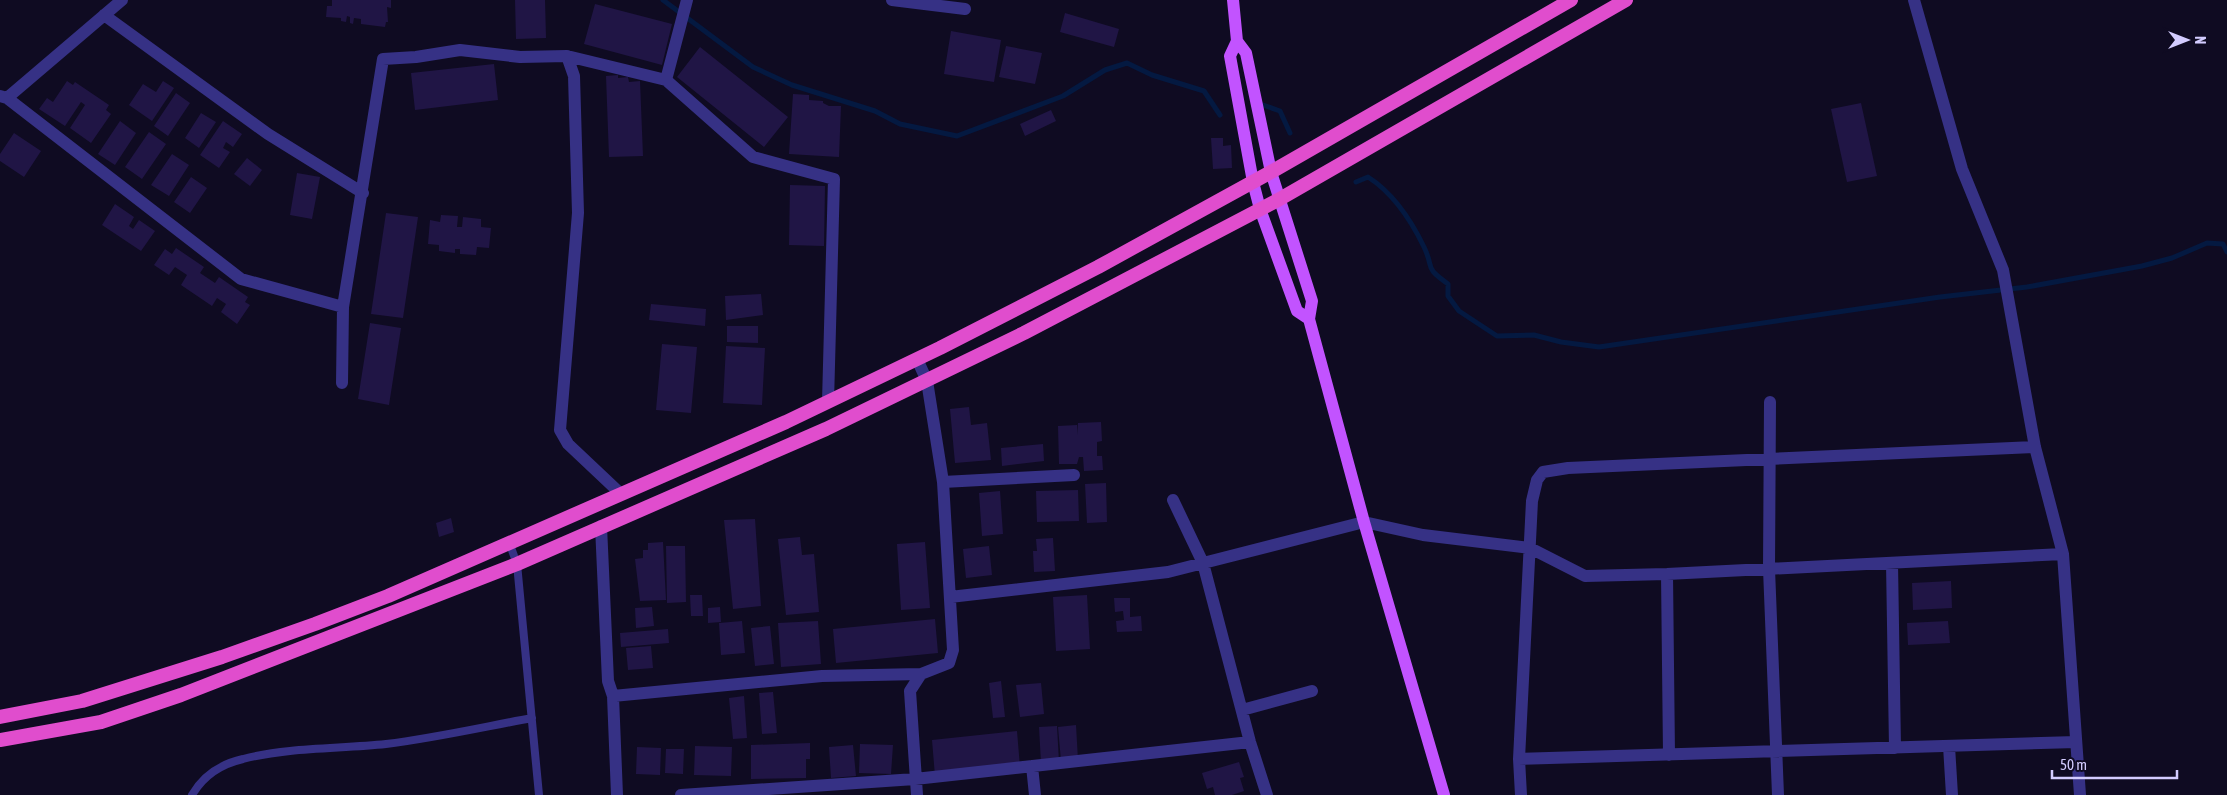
<svg xmlns="http://www.w3.org/2000/svg" width="2227" height="795" viewBox="0 0 2227 795" font-family="'Asap Condensed',sans-serif">
	<style>
		.lines { fill: none; stroke-linecap: round; stroke-linejoin: round }
		.stream { stroke: #041941; stroke-width: 5 }
		.building { fill: #201545 }
		.service { stroke: #363185; stroke-width: 8 }
		.minor { stroke: #363185; stroke-width: 12 }
		.primary { stroke: #c253ff; stroke-width: 12 }
		.trunk { stroke: #e04dcd; stroke-width: 14 }
	</style>
	<rect width="100%" height="100%" fill="#0f0b22"/>
	<g class="lines">
		<path class="stream" d="M 663,0 L 753,67 L 792,85 L 875,111 L 900,124 L 957,136 L 1063,96 L 1105,70 L 1127,63 L 1152,75 L 1204,91 L 1220,115
			M 1260,104 L 1280,111 L 1290,133
			M 1356,182 L 1368,177 C 1393,193 1411,220 1424,247 C 1435,270 1423,266 1448,284 L 1448,296 L 1459,311 L 1497,336 L 1534,335 L 1561,342 L 1599,347 L 1940,297 L 2027,287 L 2142,266 L 2172,258 L 2207,243 L 2223,244 L 2227,252"/>
	</g>
	<path class="building" d="M 332,0 L 391,0 L 391,8 L 387,7 L 388,22 L 386,22 L 385,27 L 361,24 L 361,19 L 354,18 L 353,24 L 350,23 L 350,17 L 347,16 L 346,22 L 341,21 L 341,18 L 326,17 L 327,6 L 332,6 Z
		M 515,0 L 545,0 L 546,38 L 516,39 Z
		M 595,4 L 672,24 L 662,65 L 584,44 Z
		M 1065,13 L 1119,29 L 1114,47 L 1060,32 Z
		M 951,31 L 1001,40 L 994,82 L 944,74 Z
		M 1006,46 L 1042,53 L 1035,84 L 999,77 Z
		M 700,47 L 788,117 L 764,147 L 677,77 Z
		M 494,64 L 498,100 L 415,110 L 411,73 Z
		M 618,75 L 618,78 L 628,77 L 629,82 L 640,81 L 643,156 L 609,157 L 606,76 Z
		M 67,81 L 73,85 L 75,82 L 109,105 L 106,110 L 111,114 L 91,143 L 70,128 L 85,105 L 81,102 L 65,126 L 39,109 L 47,98 L 53,102 Z
		M 163,81 L 174,88 L 152,121 L 129,105 L 143,84 L 156,92 Z
		M 176,93 L 190,103 L 168,136 L 154,126 Z
		M 793,94 L 809,95 L 809,100 L 823,101 L 823,103 L 829,106 L 841,106 L 839,157 L 789,154 Z
		M 1861,103 L 1877,176 L 1847,182 L 1831,109 Z
		M 1051,110 L 1056,121 L 1025,136 L 1020,124 Z
		M 201,113 L 216,122 L 199,148 L 185,138 Z
		M 120,121 L 136,133 L 115,165 L 98,154 Z
		M 223,121 L 242,134 L 233,147 L 226,142 L 223,148 L 230,152 L 219,168 L 200,155 Z
		M 149,132 L 166,144 L 142,179 L 125,167 Z
		M 14,133 L 41,151 L 24,177 L 0,161 L 0,154 Z
		M 1211,138 L 1223,138 L 1223,146 L 1231,145 L 1232,168 L 1213,169 Z
		M 172,154 L 189,165 L 169,196 L 151,185 Z
		M 247,158 L 262,170 L 250,186 L 234,174 Z
		M 297,173 L 320,177 L 312,219 L 290,215 Z
		M 191,177 L 207,188 L 190,213 L 174,202 Z
		M 790,185 L 825,186 L 824,246 L 789,245 Z
		M 115,204 L 134,217 L 129,226 L 133,229 L 139,220 L 155,231 L 141,251 L 102,225 Z
		M 386,213 L 418,217 L 403,318 L 371,314 Z
		M 441,215 L 458,216 L 457,227 L 462,227 L 463,217 L 481,219 L 481,227 L 491,228 L 489,248 L 477,247 L 476,255 L 460,254 L 460,249 L 455,249 L 455,253 L 439,251 L 439,245 L 428,244 L 430,220 L 440,222 Z
		M 176,248 L 204,267 L 200,273 L 215,283 L 219,277 L 248,297 L 245,302 L 250,305 L 237,324 L 221,312 L 226,304 L 217,298 L 212,306 L 181,285 L 187,275 L 175,267 L 169,275 L 154,265 L 165,249 L 172,254 Z
		M 761,294 L 763,315 L 726,320 L 725,296 Z
		M 651,304 L 706,309 L 705,326 L 649,320 Z
		M 370,323 L 401,328 L 389,405 L 358,399 Z
		M 727,326 L 758,326 L 758,343 L 727,342 Z
		M 662,344 L 697,347 L 691,413 L 656,410 Z
		M 726,346 L 765,348 L 762,405 L 723,403 Z
		M 969,407 L 971,425 L 987,423 L 991,460 L 955,463 L 950,409 Z
		M 1101,422 L 1102,441 L 1097,442 L 1097,456 L 1102,456 L 1103,470 L 1084,471 L 1083,457 L 1079,457 L 1077,464 L 1059,464 L 1058,426 L 1077,425 L 1077,435 L 1078,423 Z
		M 1043,444 L 1044,461 L 1002,466 L 1001,448 Z
		M 1106,483 L 1107,522 L 1087,523 L 1085,484 Z
		M 1078,490 L 1079,521 L 1037,522 L 1036,491 Z
		M 1000,491 L 1003,534 L 982,536 L 979,493 Z
		M 451,518 L 454,532 L 439,537 L 436,523 Z
		M 755,519 L 761,606 L 733,609 L 724,520 Z
		M 800,537 L 802,555 L 814,554 L 819,612 L 786,615 L 778,539 Z
		M 1053,538 L 1055,571 L 1034,572 L 1033,551 L 1037,551 L 1036,539 Z
		M 663,542 L 666,600 L 640,601 L 635,559 L 643,558 L 643,550 L 648,550 L 648,543 Z
		M 925,542 L 930,608 L 901,610 L 897,544 Z
		M 666,546 L 685,546 L 686,602 L 667,603 Z
		M 989,546 L 992,575 L 966,578 L 963,549 Z
		M 1951,581 L 1952,608 L 1913,610 L 1912,583 Z
		M 690,595 L 702,595 L 703,616 L 691,616 Z
		M 1087,595 L 1090,649 L 1056,651 L 1053,597 Z
		M 1114,598 L 1130,598 L 1130,617 L 1141,616 L 1142,631 L 1117,632 L 1116,621 L 1124,620 L 1123,611 L 1115,612 Z
		M 652,607 L 654,626 L 636,628 L 635,608 Z
		M 720,607 L 721,622 L 708,623 L 708,608 Z
		M 935,619 L 938,653 L 836,663 L 833,629 Z
		M 742,621 L 745,653 L 721,655 L 719,623 Z
		M 818,621 L 821,664 L 781,667 L 778,623 Z
		M 1948,621 L 1950,643 L 1908,645 L 1907,623 Z
		M 770,626 L 774,664 L 755,666 L 751,628 Z
		M 668,629 L 669,643 L 621,647 L 620,633 Z
		M 651,646 L 653,668 L 628,670 L 626,648 Z
		M 1001,681 L 1005,717 L 993,718 L 989,683 Z
		M 1041,683 L 1044,714 L 1020,717 L 1016,685 Z
		M 773,692 L 777,733 L 762,734 L 759,693 Z
		M 744,696 L 747,738 L 733,739 L 729,698 Z
		M 1076,725 L 1078,760 L 1061,761 L 1058,727 Z
		M 1057,726 L 1059,762 L 1041,763 L 1039,727 Z
		M 1017,731 L 1020,767 L 935,776 L 932,740 Z
		M 810,743 L 810,759 L 806,759 L 806,778 L 751,779 L 751,745 Z
		M 860,744 L 893,745 L 891,774 L 859,773 Z
		M 853,745 L 856,776 L 831,778 L 829,747 Z
		M 695,746 L 732,747 L 731,776 L 694,775 Z
		M 637,747 L 661,748 L 660,775 L 636,774 Z
		M 666,749 L 684,749 L 683,774 L 665,773 Z
		M 1239,762 L 1244,777 L 1240,778 L 1244,791 L 1232,795 L 1215,795 L 1213,787 L 1207,789 L 1202,773 Z"/>
	<g class="lines">
		<path class="service" d="M 509,542 L 517,564 L 539,795
			M 192,795 C 203,776 221,764 243,759 C 289,747 339,749 386,744 C 435,738 483,727 532,718"/>
		<path class="minor" d="M 892,0 L 965,9
			M 1914,0 L 1962,169 L 2003,270 L 2035,447 L 2063,554 L 2080,795
			M 104,15 L 268,134 L 363,193
			M 567,56 L 666,80 L 753,157 L 834,179 L 828,402
			M 666,80 L 687,0
			M 0,96 L 7,98 L 241,279 L 343,307
			M 7,98 L 122,0
			M 917,359 L 927,381 L 943,482 L 953,650 L 949,663 L 921,674 L 910,691 L 917,795
			M 342,383 L 343,307 L 383,59 L 416,57 L 460,50 L 520,57 L 567,56 L 574,76 L 578,213 L 560,430 L 568,444 L 621,494
			M 1770,402 L 1769,569 L 1778,795
			M 943,482 L 1074,475
			M 1173,500 L 1203,563 L 1250,742 L 1267,795
			M 601,526 L 608,681 L 613,696 L 617,795
			M 1892,563 L 1895,748
			M 1667,574 L 1669,755
			M 950,597 L 1168,572 L 1364,522 L 1423,535 L 1530,548 L 1585,576 L 1667,574 L 2063,554
			M 613,696 L 822,676 L 921,674
			M 1242,710 L 1312,691
			M 1949,746 L 1952,795
			M 1519,759 L 2076,742
			M 1032,766 L 1035,795
			M 681,795 L 915,779 L 1250,742
			M 1521,795 L 1519,759 L 1532,501 L 1537,480 L 1543,472 L 1568,468 L 2035,447"/>
		<path class="primary" d="M 1233,0 L 1237,41 L 1230,56 L 1253,182 L 1260,209 L 1297,311 L 1309,319
			M 1237,41 L 1246,53 L 1271,172 L 1312,301 L 1309,319 L 1364,522 L 1444,795"/>
		<path class="trunk" d="M 0,717 L 82,701 L 222,657 L 315,624 L 388,596 L 786,422 L 940,348 L 1098,267 L 1271,172 L 1571,0
			M 0,740 L 101,722 L 181,695 L 517,564 L 826,429 L 1024,333 L 1278,200 L 1626,0"/>
	</g>
	<g transform="translate(2187 40) rotate(90)" stroke="#0f0b22" stroke-width="4" paint-order="stroke">
	<path d="M0-4L9 19L0 12L-9 19Z" fill="#d3ccff"/>
	<text y="-8" font-size="14" font-weight="bold" text-anchor="middle" fill="#d3ccff">N</text>
	</g>
	<path d="M2052 770v8h125v-8" fill="none" stroke="#d3ccff" stroke-width="2.5"/>
	<text x="2060" y="770" font-size="15" fill="#d3ccff" stroke="#0f0b22" stroke-width="4" paint-order="stroke">50 m</text>
</svg>
